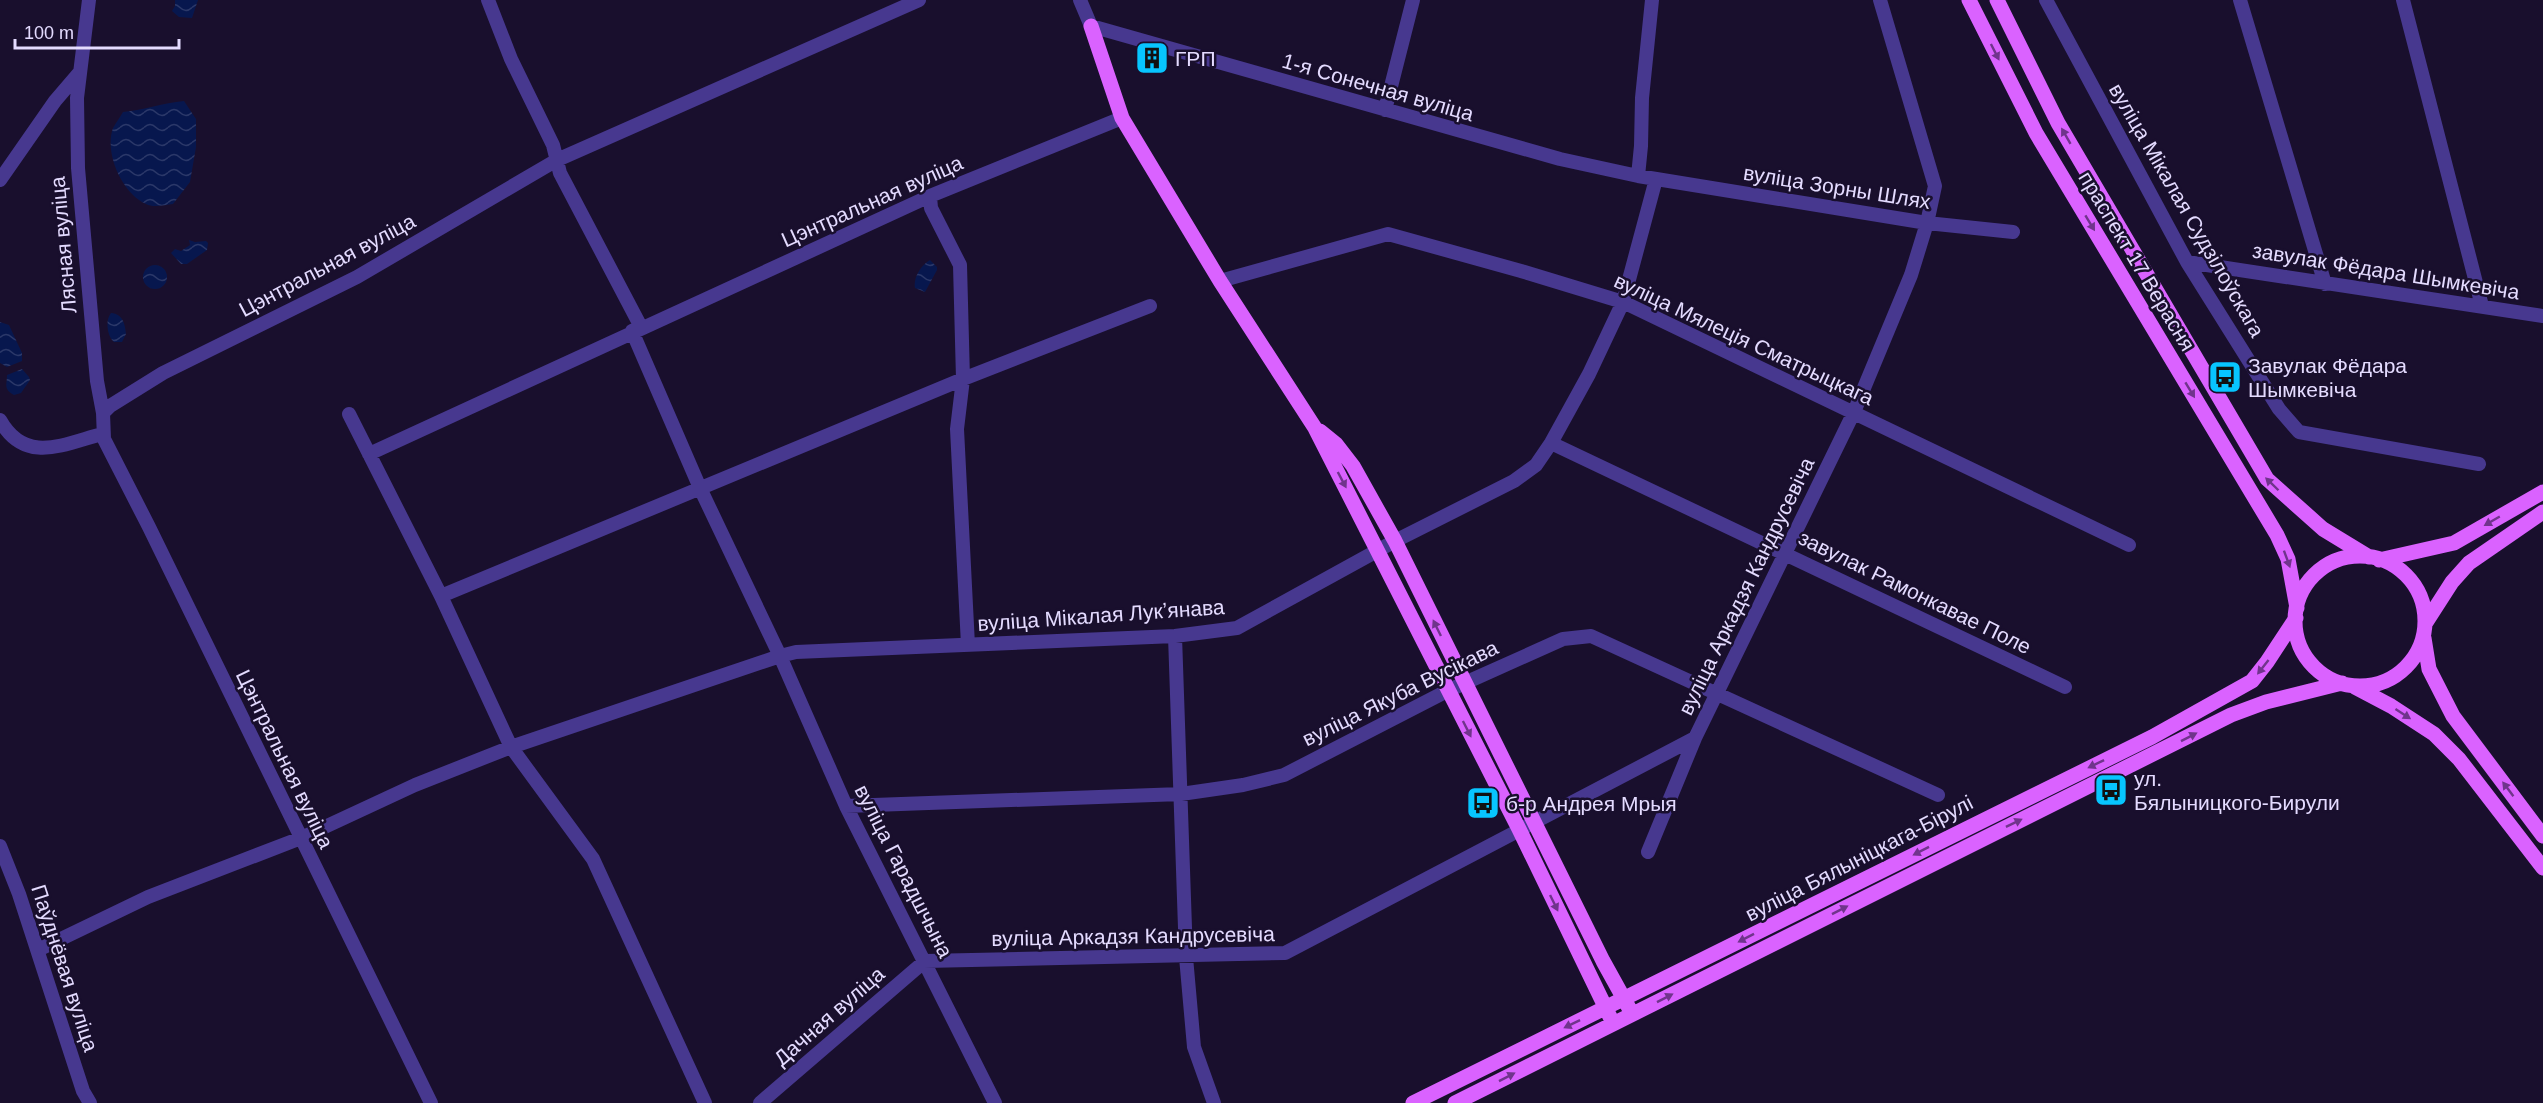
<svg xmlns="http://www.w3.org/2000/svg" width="2543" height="1103" viewBox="0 0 2543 1103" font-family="Helvetica,sans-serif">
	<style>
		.water { fill: url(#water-waves) }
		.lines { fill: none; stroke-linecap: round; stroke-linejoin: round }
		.minor { stroke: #47388f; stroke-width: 14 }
		.major { stroke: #da62ff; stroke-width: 15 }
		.oneway { fill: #70348c }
		.labels { text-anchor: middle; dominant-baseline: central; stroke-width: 5; stroke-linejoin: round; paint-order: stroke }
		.poi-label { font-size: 21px; fill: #e4dbff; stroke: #190f2d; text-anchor: start }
		.street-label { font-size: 21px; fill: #e4dbff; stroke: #190f2d }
	</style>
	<defs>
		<pattern id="water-waves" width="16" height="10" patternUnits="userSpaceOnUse" patternTransform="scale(1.5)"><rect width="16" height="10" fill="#07174e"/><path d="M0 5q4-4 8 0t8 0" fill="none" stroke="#2b3869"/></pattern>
	</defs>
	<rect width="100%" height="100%" fill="#190f2d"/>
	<path class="water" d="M 175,0 L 198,0 L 192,18 L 179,17 L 172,11 L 175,6 Z
		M 184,101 L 196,119 L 196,147 L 190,182 L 173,204 C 165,205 153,208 146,204 C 122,193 104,153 113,128 C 116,123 120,117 123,112 C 144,110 163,103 184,101 Z
		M 189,240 L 195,242 L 206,241 L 208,243 L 207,250 L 187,264 L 181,264 L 171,253 L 175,249 L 181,251 L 190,245 Z
		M 930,260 L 937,267 L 937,270 L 925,292 L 915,288 C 913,278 921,265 930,260 Z
		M143 277a12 12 0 1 1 24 0a12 12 0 1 1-24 0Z
		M 111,313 C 123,314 125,324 126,334 L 122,342 L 114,342 C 107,336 105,320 111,313 Z
		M 0,322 L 9,325 L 22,353 L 22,361 L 7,367 L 0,363 Z
		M 22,369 L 29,377 L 30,380 L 21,393 L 14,395 C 3,389 7,385 7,375 Z"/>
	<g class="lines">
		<path class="minor" d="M 89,0 L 77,98 L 78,168 L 97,381 L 103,413
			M 488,0 L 511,59 L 553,145 L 560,173 L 641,327 L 632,331 L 700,488 L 780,656 L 846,806 L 995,1103
			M 1080,0 L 1091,26 L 1560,159 L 1638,176 L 1927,223 L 2013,232
			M 2046,0 L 2187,262 L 2279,409 L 2299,432 L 2479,464
			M 2240,0 L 2325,284
			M 2403,0 L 2482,306
			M 1385,110 L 1413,0
			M 1638,176 L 1641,146 L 1642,98 L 1652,0
			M 0,180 L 55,101 L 79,73
			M 930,196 L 931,208 L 960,265 L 963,379 L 957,429 L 968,645
			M 2187,262 L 2543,316
			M 1220,281 L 1388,234 L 1521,271 L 1623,302 L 2129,545
			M 349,414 L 441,596 L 511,747 L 593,859 L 705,1103
			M 0,420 C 25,465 64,444 102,434
			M 1551,443 L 2065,687
			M 369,454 L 930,196 L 1122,118
			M 441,596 L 963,379 L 1150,306
			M 1175,636 L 1186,957 L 1194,1047 L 1214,1103
			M 846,806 L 1181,794 L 1243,785 L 1284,775 L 1447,691 L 1563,639 L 1591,636 L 1938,795
			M 0,846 L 19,894 L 83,1091 L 90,1103
			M 1648,852 L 1695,738 L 1854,412 L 1911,275 L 1927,223 L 1935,186 L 1880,0
			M 38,950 L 148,897 L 301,838 L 415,785 L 511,747 L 780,656 L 796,652 L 1175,636 L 1237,628 L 1395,541 L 1514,481 L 1536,465 L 1551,443 L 1589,374 L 1623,302 L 1656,179
			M 431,1103 L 149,527 L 104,439 L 103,413 L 110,406 L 163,373 L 357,277 L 557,160 L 919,0
			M 760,1103 L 925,961 L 1285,953 L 1695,738"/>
		<path class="major" d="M 1969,0 L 2036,133 L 2277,535 L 2288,559 L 2297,608
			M 1997,0 L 2058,123 L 2267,479 L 2323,529 L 2369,557
			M 1091,26 L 1122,118 L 1220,281 L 1315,428 L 1519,829 L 1613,1023
			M 1320,431 L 1336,444 L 1353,466 L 1395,541 L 1603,961 L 1629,1008
			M2295 621a65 65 0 1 1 130 0a65 65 0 1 1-130 0Z
			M 2379,560 L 2454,543 L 2543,492
			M 2425,624 L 2452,582 L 2469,563 L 2543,512
			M 2424,638 L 2429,669 L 2453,716 L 2543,836
			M 2355,687 L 2391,706 L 2434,734 L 2459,759 L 2543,868
			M 1413,1103 L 2152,737 L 2252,681 L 2267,662 L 2296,618
			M 1455,1103 L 2231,715 L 2266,702 L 2342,683"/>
	</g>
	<defs><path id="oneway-solid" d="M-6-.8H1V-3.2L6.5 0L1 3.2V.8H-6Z" transform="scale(1.5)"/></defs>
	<g class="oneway">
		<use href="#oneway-solid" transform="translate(1995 52) rotate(63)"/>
		<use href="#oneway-solid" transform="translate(2066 136) rotate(-120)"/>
		<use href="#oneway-solid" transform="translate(2090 223) rotate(59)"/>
		<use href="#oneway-solid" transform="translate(2190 390) rotate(59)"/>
		<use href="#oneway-solid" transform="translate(1342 480) rotate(62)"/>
		<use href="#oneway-solid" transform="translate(2272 484) rotate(-136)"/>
		<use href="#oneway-solid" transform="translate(2492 521) rotate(150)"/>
		<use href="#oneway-solid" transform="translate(2287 559) rotate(70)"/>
		<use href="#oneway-solid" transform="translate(1437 628) rotate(-116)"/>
		<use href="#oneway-solid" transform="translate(2263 667) rotate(128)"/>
		<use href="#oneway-solid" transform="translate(2403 714) rotate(33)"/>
		<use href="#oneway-solid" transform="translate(1467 729) rotate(63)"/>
		<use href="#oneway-solid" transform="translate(2189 737) rotate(-27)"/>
		<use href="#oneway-solid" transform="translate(2096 764) rotate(154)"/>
		<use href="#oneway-solid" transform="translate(2508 789) rotate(-127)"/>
		<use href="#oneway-solid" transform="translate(2014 823) rotate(-26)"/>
		<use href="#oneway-solid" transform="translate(1921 851) rotate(153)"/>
		<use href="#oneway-solid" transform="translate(1554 903) rotate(64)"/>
		<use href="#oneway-solid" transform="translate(1840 910) rotate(-27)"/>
		<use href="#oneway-solid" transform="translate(1746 938) rotate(153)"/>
		<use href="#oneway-solid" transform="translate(1665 998) rotate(-27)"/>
		<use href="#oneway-solid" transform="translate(1572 1024) rotate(154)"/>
		<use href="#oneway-solid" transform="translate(1507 1077) rotate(-27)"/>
	</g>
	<defs>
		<g id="building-square" transform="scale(1.725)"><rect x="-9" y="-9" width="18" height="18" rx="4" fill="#07c5ff" stroke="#190f2d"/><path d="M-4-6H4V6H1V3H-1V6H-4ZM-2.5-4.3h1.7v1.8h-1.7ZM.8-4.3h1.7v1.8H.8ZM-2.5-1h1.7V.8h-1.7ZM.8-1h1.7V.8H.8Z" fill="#111"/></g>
		<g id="bus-square" transform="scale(1.725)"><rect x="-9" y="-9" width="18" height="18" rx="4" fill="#07c5ff" stroke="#190f2d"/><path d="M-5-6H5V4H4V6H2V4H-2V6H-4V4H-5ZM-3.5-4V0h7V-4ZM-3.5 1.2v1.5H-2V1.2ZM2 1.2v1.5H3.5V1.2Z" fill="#111"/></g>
	</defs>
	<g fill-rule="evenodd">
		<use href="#building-square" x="1152" y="58"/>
		<use href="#bus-square" x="2225" y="377"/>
		<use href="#bus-square" x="2111" y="790"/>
		<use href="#bus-square" x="1483" y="803"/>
	</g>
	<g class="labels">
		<g class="poi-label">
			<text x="1175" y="58">ГРП</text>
			<text x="2248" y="365">Завулак Фёдара<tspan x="2248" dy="24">Шымкевіча</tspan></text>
			<text x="2134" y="778">ул.<tspan x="2134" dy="24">Бялыницкого-Бирули</tspan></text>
			<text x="1506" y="803">б-р Андрея Мрыя</text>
		</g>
		<g class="street-label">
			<text transform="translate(1378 87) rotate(16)">1-я Сонечная вуліца</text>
			<text transform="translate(1837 187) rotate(9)">вуліца Зорны Шлях</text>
			<text transform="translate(872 201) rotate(-24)">Цэнтральная вуліца</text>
			<text transform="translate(2187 210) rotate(60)">вуліца Мікалая Судзілоўскага</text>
			<text transform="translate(63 245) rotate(-95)">Лясная вуліца</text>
			<text transform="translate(2137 261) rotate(59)">праспект 17 Верасня</text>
			<text transform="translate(327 265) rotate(-28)">Цэнтральная вуліца</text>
			<text transform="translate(2386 271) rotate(9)">завулак Фёдара Шымкевіча</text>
			<text transform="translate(1744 339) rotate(25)">вуліца Мялеція Сматрыцкага</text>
			<text transform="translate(1746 586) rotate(-64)">вуліца Аркадзя Кандрусевіча</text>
			<text transform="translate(1915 592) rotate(26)">завулак Рамонкавае Поле</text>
			<text transform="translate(1101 615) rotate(-4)">вуліца Мікалая Лукʼянава</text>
			<text transform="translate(1400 693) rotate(-26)">вуліца Якуба Вусікава</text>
			<text transform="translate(285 759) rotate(64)">Цэнтральная вуліца</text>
			<text transform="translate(1859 858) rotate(-27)">вуліца Бялыніцкага-Бірулі</text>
			<text transform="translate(904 871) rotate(63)">вуліца Гарадшчына</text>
			<text transform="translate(1133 936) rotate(-1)">вуліца Аркадзя Кандрусевіча</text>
			<text transform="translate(65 968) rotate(72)">Паўднёвая вуліца</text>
			<text transform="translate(829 1016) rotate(-41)">Дачная вуліца</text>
		</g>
	</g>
	<path d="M15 39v9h164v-9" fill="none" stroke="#e4dbff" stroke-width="3"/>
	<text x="24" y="39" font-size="18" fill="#e4dbff" stroke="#190f2d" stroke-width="4.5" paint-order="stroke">100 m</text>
</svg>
